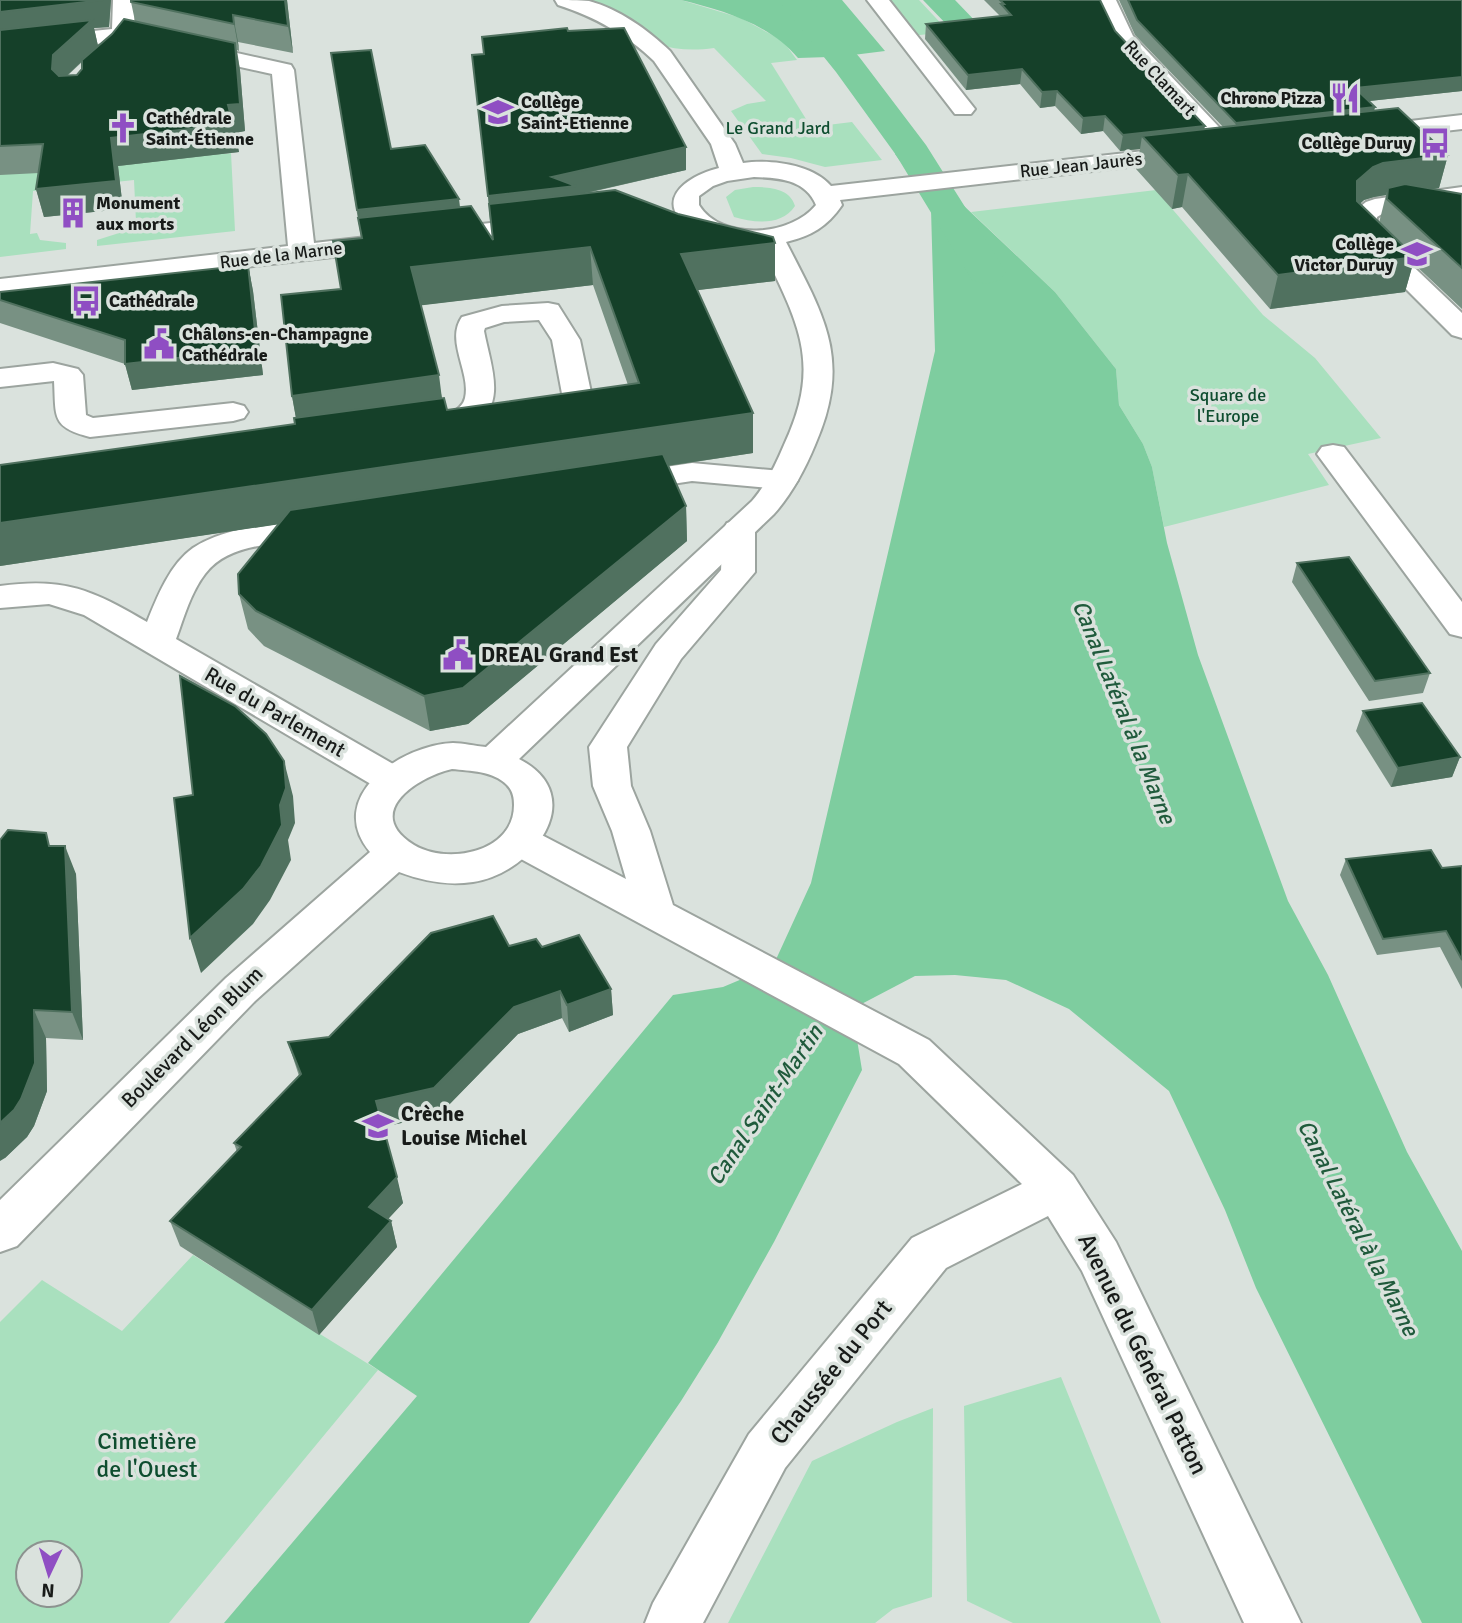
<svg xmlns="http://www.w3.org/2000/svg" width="1462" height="1623" viewBox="0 0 1462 1623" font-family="Signika,sans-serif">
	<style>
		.green { fill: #a9e0be; fill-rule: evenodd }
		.water { fill: #7ecd9f }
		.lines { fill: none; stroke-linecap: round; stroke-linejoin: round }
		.canal { fill: #7ecd9f; fill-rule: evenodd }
		.minor-casing { stroke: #9ca49f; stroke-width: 4 }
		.major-casing { stroke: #9ca49f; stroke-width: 4 }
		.minor { fill: #fff; fill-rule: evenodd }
		.major { fill: #fff; fill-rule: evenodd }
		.wall { fill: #789183; fill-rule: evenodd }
		.shaded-wall { fill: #50715f }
		.building { fill: #154029; stroke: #50715f; stroke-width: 2 }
		.labels { text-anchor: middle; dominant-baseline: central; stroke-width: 7; stroke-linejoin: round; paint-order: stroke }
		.far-street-label { font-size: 18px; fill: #181b19; stroke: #dae2dd }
		.far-poi-label { font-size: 18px; font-weight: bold; fill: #181b19; stroke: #dae2dd; text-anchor: start }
		.far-park-label { font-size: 18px; fill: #0e4d2f; stroke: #dae2dd }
		.poi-label { font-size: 21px; font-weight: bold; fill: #181b19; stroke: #dae2dd; text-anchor: start }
		.street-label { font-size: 21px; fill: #181b19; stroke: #dae2dd }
		.water-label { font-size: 23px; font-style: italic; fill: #205b3c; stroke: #dae2dd }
		.near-street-label { font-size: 24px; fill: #181b19; stroke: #dae2dd }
		.near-park-label { font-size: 24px; fill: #0e4d2f; stroke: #dae2dd }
	</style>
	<rect width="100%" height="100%" fill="#dae2dd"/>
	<path class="green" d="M 565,0 L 681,0 L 741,18 L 783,41 L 797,60 L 771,63 L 811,127 L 852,122 L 882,160 L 825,167 L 791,158 L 762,154 L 731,111 L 747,104 L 766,101 L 714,48 C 647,58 621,19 565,0 Z
		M 881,0 L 919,0 L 949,32 L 910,36 Z
		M 223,148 L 224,154 L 231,153 L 235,231 L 97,246 L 97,240 L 116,234 L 126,224 L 136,222 L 134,180 L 33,191 L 30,234 L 37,233 L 40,240 L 66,243 L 66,249 L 0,257 L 0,170 Z
		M 753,187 C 769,187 790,188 795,206 C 782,226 755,223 734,217 L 726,197 L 735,190 Z
		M 1156,190 L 1263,315 L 1315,358 L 1381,438 L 1308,454 L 1329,485 L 1164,527 L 1152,467 L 1143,444 L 1119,405 L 1116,369 L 1055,292 L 971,212 Z
		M 193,1255 L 378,1370 L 169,1623 L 0,1623 L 0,1322 L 42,1280 L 122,1331 ZM 28,1553 L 70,1553 L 70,1595 L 28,1595 Z
		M 1061,1377 L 1161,1623 L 1013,1623 L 967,1601 L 964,1406 Z
		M 933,1408 L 932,1597 L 893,1609 L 875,1623 L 728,1623 L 812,1461 L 897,1422 Z"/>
	<path class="water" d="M 681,0 L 842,0 L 885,51 L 853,55 L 931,157 L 900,161 L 895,154 L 899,152 L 829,57 L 798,58 C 770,24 722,10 681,0 Z
		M 923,0 L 955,0 L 979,25 L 950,28 Z
		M 963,205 L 1055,292 L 1116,369 L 1119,405 L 1143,444 L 1152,467 L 1167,543 L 1198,655 L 1288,901 L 1328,975 L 1407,1152 L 1462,1251 L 1462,1623 L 1422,1623 L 1256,1288 L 1225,1210 L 1169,1091 L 1069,1009 L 1006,980 L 955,975 L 915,976 L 852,1009 L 862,1070 L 774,1242 L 718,1342 L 681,1401 L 529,1623 L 224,1623 L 417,1396 L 368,1363 L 673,995 L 723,987 L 773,966 L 811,883 L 935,351 L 931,209 Z"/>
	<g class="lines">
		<path class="canal" d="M 778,0 L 811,0 L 860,58 L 926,145 L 1006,272 L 1000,280 L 986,284 L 972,280 L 896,155 L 836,72 Z"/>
		<g class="minor-casing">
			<path id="minor" d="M 113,0 L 135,0 L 134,30 L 291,65 L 294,70 L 314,243 L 542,217 L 551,219 L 555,225 L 551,231 L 542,233 L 0,295 L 0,279 L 288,246 L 272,74 L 123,41 L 0,55 L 0,41 L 112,29 Z
				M 867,0 L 889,0 L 971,104 L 975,109 L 971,114 L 955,114 Z
				M 1094,0 L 1116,0 L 1133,36 L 1235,144 L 1238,149 L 1235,154 L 1226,156 L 1217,154 L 1115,44 Z
				M 1462,187 L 1462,203 L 1382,214 L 1377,217 L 1376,231 L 1462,313 L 1462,338 L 1452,335 L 1350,233 L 1351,214 L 1366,202 L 1375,199 Z
				M 548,303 L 558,305 L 580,340 L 593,402 C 579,422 551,426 528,420 L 524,414 L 528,408 L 558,403 L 563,399 L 552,340 L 539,320 L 504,322 L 485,328 L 484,331 C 490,364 508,404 474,425 C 463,432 456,434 443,430 L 439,424 C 446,413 462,411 465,398 C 471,372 445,341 462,317 L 502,306 Z
				M 53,363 L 78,369 L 83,375 L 86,415 L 93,418 L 233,403 L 244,406 L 248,412 L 244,418 L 233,421 L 90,437 C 51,427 56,417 54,381 L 0,387 L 0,369 Z
				M 1333,445 L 1344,447 L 1462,602 L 1462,637 L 1450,634 L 1317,454 L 1322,447 Z
				M 692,463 L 782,471 L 793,473 L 798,480 L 793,487 L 782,489 L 692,481 L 619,492 L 608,490 L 603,483 L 608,476 L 619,474 Z
				M 321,519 L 333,522 L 337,529 L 333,536 C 293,546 233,537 205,574 C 191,592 184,617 176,639 L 407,772 L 413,781 L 407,790 L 394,794 L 381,790 L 84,615 L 49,604 L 0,608 L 0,586 C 65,577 92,590 147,622 C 157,597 170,564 193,548 C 228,525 281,524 321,519 Z
				M 739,520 L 751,523 L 755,530 L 755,572 L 681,659 L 627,747 L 631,786 L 650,831 L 673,905 L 929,1040 L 1073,1175 L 1116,1242 L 1301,1623 L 1244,1623 L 1082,1271 L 1048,1216 L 946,1268 L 785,1468 L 703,1623 L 645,1623 L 653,1603 L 749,1434 L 912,1238 L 1022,1184 L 899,1064 L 506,851 L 500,841 L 506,831 L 520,827 L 534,831 L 626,879 L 612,831 L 593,786 L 589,747 L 656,644 L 721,570 L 723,530 L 727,523 Z"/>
		</g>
		<g class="major-casing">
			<path id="major" d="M 555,0 C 566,0 579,0 589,1 C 619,9 648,30 670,51 L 735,144 L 743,163 C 770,159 812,164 831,186 L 1189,146 L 1198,148 L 1201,153 L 1198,158 L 1189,160 L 840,200 L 842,205 C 827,227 811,236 786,242 C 825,318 852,360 815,445 C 805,469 792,494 774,514 L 519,759 C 591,796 533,873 473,882 C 447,886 423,881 399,872 L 255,1001 L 17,1246 L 0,1252 L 0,1200 L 226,978 L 370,852 C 324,797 401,745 453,743 C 463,743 475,746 486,747 L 752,501 C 766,485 776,464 784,445 C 822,364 799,325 763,250 L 761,245 C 739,245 715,243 696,232 C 650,204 683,177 719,168 L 711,144 L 654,61 C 626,34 595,17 558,5 ZM 754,177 C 778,178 805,179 816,205 C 791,236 722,242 699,205 L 699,196 L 713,186 L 727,181 ZM 452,769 C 470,771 494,771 507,785 C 513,791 514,798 514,805 C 514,853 447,865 414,845 C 362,813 417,777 452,769 Z
				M 1462,115 L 1462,129 L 1367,140 L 1358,138 L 1355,133 L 1358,128 L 1367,126 Z"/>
		</g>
		<use href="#minor" class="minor"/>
		<use href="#major" class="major"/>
	</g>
	<path class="wall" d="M 0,0 L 111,0 L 109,27 L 94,28 L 98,46 L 135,21 L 131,2 L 287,0 L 293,53 L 238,42 L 239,51 L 237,50 L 240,70 L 245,131 L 235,133 L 239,152 L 118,166 L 123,209 L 44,217 L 36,189 L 39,173 L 0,175 ZM 82,62 L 82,69 L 77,75 L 67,76 Z
		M 984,0 L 1100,0 L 1115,31 L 1204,129 L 1223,127 L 1135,35 L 1119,0 L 1462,0 L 1462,91 L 1369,101 L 1375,107 L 1374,110 L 1448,155 L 1439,188 L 1431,189 L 1462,194 L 1462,309 L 1413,263 L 1405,292 L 1270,309 L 1182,207 L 1172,209 L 1136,169 L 1140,149 L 1120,151 L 1103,131 L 1081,134 L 1055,106 L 1040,108 L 1020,84 L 966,90 L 925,39 L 926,24 L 1000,16 ZM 1386,195 L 1379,223 L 1360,204 L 1364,200 L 1374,197 Z
		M 568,31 L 686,147 L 686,170 L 587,193 L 678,214 L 775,243 L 775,281 L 697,290 L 753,453 L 668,466 L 686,506 L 687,541 L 468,724 L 430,731 L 264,646 L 248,629 L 239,594 L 278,524 L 0,566 L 0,465 L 295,424 L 296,418 L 292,396 L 341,289 L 361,238 L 331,53 L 391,149 L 460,207 L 493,239 L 472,55 L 484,54 ZM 593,285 L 628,385 L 447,410 L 442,398 L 421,305 Z
		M 248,265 L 253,291 L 263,375 L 132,390 L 125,364 L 0,323 L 0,292 Z
		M 1297,563 L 1430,673 L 1423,693 L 1369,701 L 1292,582 Z
		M 1363,711 L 1460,757 L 1452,777 L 1391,787 L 1356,731 Z
		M 51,846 L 76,874 L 83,1040 L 46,1038 L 47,1091 L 34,1126 L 27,1137 L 5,1158 Z
		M 1346,859 L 1442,868 L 1462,866 L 1462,989 L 1440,947 L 1377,955 L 1340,875 Z
		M 509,946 L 542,947 L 611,989 L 613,1015 L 569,1032 L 562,1018 L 518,1034 L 439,1115 L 383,1127 L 403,1203 L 388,1219 L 391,1221 L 397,1247 L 319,1335 L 180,1246 L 170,1221 L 237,1152 L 234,1143 L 299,1076 L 288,1042 L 329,1037 Z"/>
	<path class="shaded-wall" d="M 103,0 L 111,0 L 109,27 L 94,28 L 98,46 L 60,82 L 52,69 L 0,39 L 0,12 Z
		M 285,0 L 287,0 L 293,53 L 288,26 Z
		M 233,15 L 238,42 L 239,51 L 234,24 Z
		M 235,43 L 240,70 L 245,131 L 235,133 L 239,152 L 118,166 L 123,209 L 44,217 L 36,189 L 111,138 L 228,105 Z
		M 1022,69 L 1020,84 L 966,90 L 968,75 Z
		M 1462,77 L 1462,91 L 1351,103 L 1355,88 Z
		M 1057,91 L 1055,106 L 1040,108 L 1042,92 Z
		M 1375,107 L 1371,123 L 1233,138 L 1236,123 Z
		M 1105,116 L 1103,131 L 1081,134 L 1083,118 Z
		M 1205,126 L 1202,142 L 1142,136 L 1140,149 L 1120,151 L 1123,135 Z
		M 686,147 L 686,170 L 576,195 L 490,220 L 488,196 L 552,177 Z
		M 1448,155 L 1439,188 L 1387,195 L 1388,188 L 1386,195 L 1374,197 L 1364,200 L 1348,214 L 1357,181 L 1373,167 L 1383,163 Z
		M 1188,174 L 1182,207 L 1172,209 L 1178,175 Z
		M 459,199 L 462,223 L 361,235 L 357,210 Z
		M 775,243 L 775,281 L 682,292 L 681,254 Z
		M 590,247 L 593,285 L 416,306 L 411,267 Z
		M 1415,257 L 1405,292 L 1270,309 L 1278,275 Z
		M 248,265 L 253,291 L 263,375 L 132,390 L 125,364 Z
		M 439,375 L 444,415 L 299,435 L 292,396 Z
		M 753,413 L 753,453 L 0,566 L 0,523 Z
		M 686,506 L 687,541 L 468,724 L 430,731 L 424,696 Z
		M 1460,757 L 1452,777 L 1391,787 L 1398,768 Z
		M 284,761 L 293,796 L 295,823 L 288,840 L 291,860 L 270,900 L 253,924 L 201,973 L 190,938 Z
		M 65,846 L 76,874 L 83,1040 L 72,1012 Z
		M 611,989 L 613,1015 L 569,1032 L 567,1005 Z
		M 560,991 L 562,1018 L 518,1034 L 439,1115 L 382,1127 L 376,1101 L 514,1007 Z
		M 34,1010 L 46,1038 L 47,1091 L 34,1126 L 27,1137 L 5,1158 L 0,1161 L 0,1123 Z
		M 397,1177 L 403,1203 L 376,1232 L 369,1207 Z
		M 391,1221 L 397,1247 L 319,1335 L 312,1310 Z"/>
	<path class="building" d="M 0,0 L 103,0 L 0,12 Z
		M 131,0 L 285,0 L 288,26 L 233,15 L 234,24 L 131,2 Z
		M 1000,0 L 1100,0 L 1115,31 L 1205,126 L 1123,135 L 1105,116 L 1083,118 L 1057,91 L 1042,92 L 1022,69 L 968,75 L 926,24 L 1011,15 L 1001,4 L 1004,4 Z
		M 1128,0 L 1462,0 L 1462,77 L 1355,88 L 1375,107 L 1236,123 L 1137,20 Z
		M 124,19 L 235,43 L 240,104 L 228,105 L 233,124 L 111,138 L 116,181 L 36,189 L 43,144 L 0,146 L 0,30 L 92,20 L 53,55 L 52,69 L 59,76 L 77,75 L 82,69 L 82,60 L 112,34 Z
		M 567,28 L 568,31 L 624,28 L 686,147 L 552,177 L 576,186 L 488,196 L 472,55 L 484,54 L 482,37 Z
		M 371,50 L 391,149 L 425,145 L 459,199 L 357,210 L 331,53 Z
		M 1398,108 L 1448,155 L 1383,163 L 1373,167 L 1357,181 L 1357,201 L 1415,257 L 1278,275 L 1188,174 L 1178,175 L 1142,136 Z
		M 1405,184 L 1462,194 L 1462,268 L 1387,199 L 1388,188 Z
		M 615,190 L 678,214 L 773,237 L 775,243 L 681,254 L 753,413 L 0,523 L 0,465 L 295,424 L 294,418 L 444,398 L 447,410 L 639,383 L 590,247 L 411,267 L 439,375 L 292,396 L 281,295 L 341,289 L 333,241 L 362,238 L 358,218 L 471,206 L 493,240 L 489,204 Z
		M 248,265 L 257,349 L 125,364 L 125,340 L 0,300 L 0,292 Z
		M 663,454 L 686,506 L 463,688 L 424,696 L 256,611 L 239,594 L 238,574 L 290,510 Z
		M 1349,557 L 1430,673 L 1375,681 L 1297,563 Z
		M 180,676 L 235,706 L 266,734 L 284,761 L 286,788 L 280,805 L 282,825 L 261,866 L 243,889 L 190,938 L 174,798 L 193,795 Z
		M 1422,703 L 1460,757 L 1398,768 L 1363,711 Z
		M 8,830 L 46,833 L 49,846 L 65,846 L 72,1012 L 34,1010 L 35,1063 L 21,1099 L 14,1110 L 0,1123 L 0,840 Z
		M 1431,850 L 1442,868 L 1462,866 L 1462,960 L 1446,931 L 1383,939 L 1346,859 Z
		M 493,916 L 509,946 L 536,939 L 542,947 L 579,935 L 611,989 L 567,1005 L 560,991 L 514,1007 L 434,1088 L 376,1101 L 397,1177 L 369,1207 L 391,1221 L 312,1310 L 170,1221 L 241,1147 L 234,1143 L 301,1074 L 288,1042 L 329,1037 L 431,933 Z"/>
	<defs>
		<g id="restaurant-bare" transform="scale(2.415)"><path d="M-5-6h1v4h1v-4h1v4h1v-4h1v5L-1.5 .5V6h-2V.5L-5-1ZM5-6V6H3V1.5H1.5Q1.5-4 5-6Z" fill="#8f4ec3" stroke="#dae2dd" stroke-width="2.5" paint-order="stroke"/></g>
		<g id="school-bare" transform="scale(2.415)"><path d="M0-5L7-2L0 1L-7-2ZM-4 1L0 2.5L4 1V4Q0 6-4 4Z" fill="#8f4ec3" stroke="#dae2dd" stroke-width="2.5" paint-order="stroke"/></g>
		<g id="church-bare" transform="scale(2.415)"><path d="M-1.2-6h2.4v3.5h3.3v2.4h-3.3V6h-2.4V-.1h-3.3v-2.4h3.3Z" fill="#8f4ec3" stroke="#dae2dd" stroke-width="2.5" paint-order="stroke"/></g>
		<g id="bus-bare" transform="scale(2.415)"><path d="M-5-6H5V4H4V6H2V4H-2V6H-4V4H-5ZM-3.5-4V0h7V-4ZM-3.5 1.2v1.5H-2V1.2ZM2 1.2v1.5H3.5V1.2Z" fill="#8f4ec3" stroke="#dae2dd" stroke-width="2.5" paint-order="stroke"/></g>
		<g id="building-bare" transform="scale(2.415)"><path d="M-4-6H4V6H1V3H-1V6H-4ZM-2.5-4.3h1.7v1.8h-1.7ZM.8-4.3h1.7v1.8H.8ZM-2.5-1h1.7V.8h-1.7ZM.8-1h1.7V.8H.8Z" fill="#8f4ec3" stroke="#dae2dd" stroke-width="2.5" paint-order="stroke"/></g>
		<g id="civic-bare" transform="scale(2.415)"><path d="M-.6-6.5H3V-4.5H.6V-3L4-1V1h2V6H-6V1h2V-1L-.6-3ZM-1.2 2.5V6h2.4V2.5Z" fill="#8f4ec3" stroke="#dae2dd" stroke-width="2.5" paint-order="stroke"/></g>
	</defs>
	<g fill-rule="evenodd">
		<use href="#restaurant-bare" x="1345" y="98"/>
		<use href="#school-bare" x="498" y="112"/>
		<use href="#church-bare" x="123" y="128"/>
		<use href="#bus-bare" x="1435" y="143"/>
		<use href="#building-bare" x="73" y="213"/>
		<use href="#school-bare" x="1417" y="254"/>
		<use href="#bus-bare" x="86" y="301"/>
		<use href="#civic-bare" x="159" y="344"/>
		<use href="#civic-bare" x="458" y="655"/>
		<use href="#school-bare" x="378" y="1126"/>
	</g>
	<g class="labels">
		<g class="far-street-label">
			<text transform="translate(1160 78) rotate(47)">Rue Clamart</text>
			<text transform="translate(1081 165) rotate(-6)">Rue Jean Jaurès</text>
			<text transform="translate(281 255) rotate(-7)">Rue de la Marne</text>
		</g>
		<g class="far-poi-label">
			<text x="1322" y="98" text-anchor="end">Chrono Pizza</text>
			<text x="521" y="102">Collège<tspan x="521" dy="21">Saint-Etienne</tspan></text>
			<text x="146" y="118">Cathédrale<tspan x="146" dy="21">Saint-Étienne</tspan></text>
			<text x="1412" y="143" text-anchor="end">Collège Duruy</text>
			<text x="96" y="203">Monument<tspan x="96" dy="21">aux morts</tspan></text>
			<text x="1394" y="244" text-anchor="end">Collège<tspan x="1394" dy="21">Victor Duruy</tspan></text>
			<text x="109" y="301">Cathédrale</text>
			<text x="182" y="334">Châlons-en-Champagne<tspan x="182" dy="21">Cathédrale</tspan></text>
		</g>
		<g class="far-park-label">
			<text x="778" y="128">Le Grand Jard</text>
			<text x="1228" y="395">Square de<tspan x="1228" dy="21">l'Europe</tspan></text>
		</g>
		<g class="poi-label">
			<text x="481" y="655">DREAL Grand Est</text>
			<text x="401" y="1114">Crèche<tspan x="401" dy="24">Louise Michel</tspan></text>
		</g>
		<g class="street-label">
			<text transform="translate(275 712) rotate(30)">Rue du Parlement</text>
			<text transform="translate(192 1037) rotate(-45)">Boulevard Léon Blum</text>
		</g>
		<g class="water-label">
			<text transform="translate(1124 712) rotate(68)">Canal Latéral à la Marne</text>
			<text transform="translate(765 1105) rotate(-56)">Canal Saint-Martin</text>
			<text transform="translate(1358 1228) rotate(63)">Canal Latéral à la Marne</text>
		</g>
		<g class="near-street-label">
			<text transform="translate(1143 1354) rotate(64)">Avenue du Général Patton</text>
			<text transform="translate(831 1372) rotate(-51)">Chaussée du Port</text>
		</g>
		<g class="near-park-label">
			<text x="147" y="1441">Cimetière<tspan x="147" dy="28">de l'Ouest</tspan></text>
		</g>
	</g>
	<g transform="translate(49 1574) rotate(184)"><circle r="33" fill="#dae2dd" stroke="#8c928f" stroke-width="2"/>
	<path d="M0-5L12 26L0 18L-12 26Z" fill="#8f4ec3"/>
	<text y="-10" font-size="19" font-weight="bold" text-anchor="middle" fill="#181b19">N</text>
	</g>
</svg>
